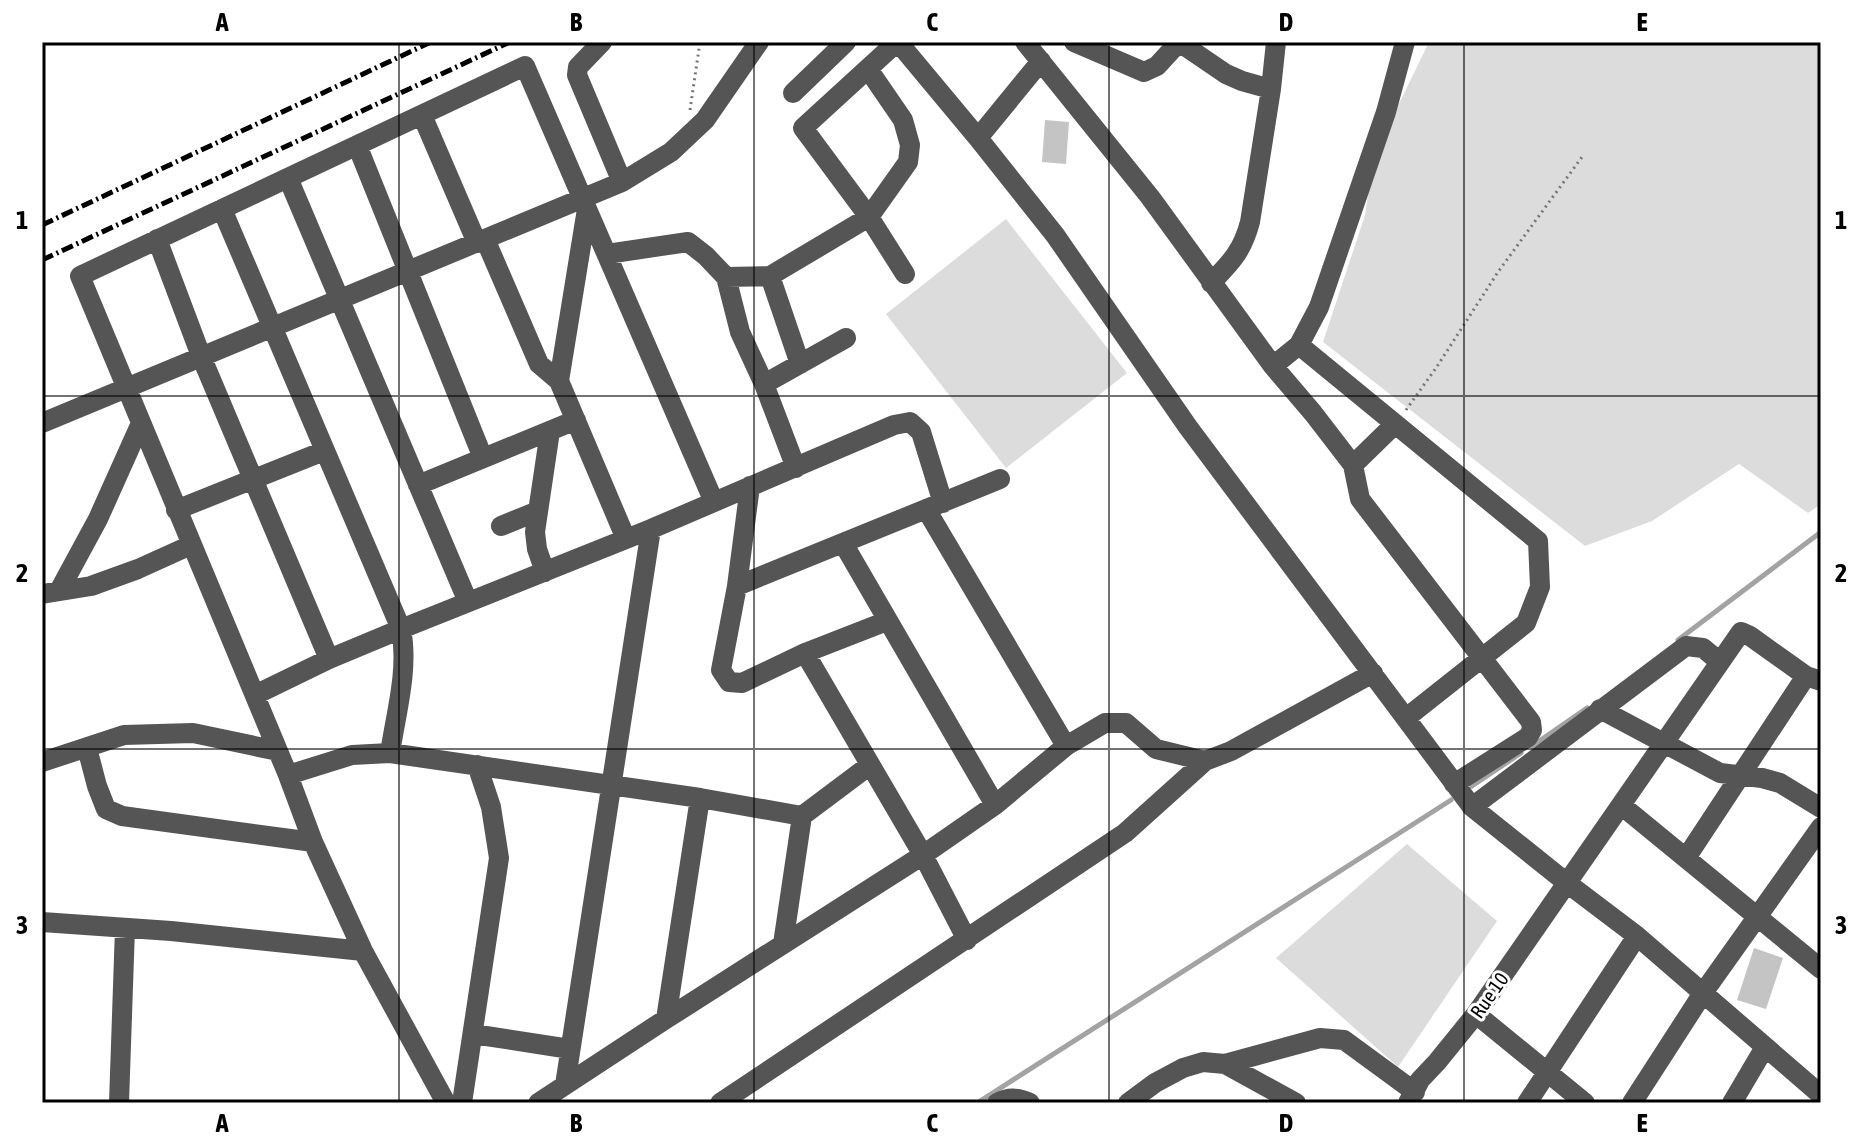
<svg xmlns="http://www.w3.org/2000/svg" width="1863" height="1145" viewBox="0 0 1863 1145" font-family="'Asap Condensed',sans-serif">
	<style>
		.green { fill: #dcdcdc }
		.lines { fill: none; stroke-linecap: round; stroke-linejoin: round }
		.stream { stroke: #a3a3a3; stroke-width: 5 }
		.building { fill: #c4c4c4 }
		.path { stroke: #777; stroke-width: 3; stroke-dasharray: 2 4; stroke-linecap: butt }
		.minor { stroke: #555; stroke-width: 20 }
		.rail { stroke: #000; stroke-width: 5; stroke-dasharray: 12 4 2 4; stroke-linecap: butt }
		.grid { fill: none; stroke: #000; stroke-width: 2; stroke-opacity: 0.55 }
		.labels { text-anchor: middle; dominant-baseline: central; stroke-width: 6; stroke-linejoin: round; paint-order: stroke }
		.street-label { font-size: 20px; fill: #000; stroke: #fff }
		.neatline { fill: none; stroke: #000; stroke-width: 3 }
		.grid-label { font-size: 26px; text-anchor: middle; font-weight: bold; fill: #000 }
	</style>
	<rect width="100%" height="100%" fill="#fff"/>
	<path class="green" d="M 1429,42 L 1821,42 L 1821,504 L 1808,513 L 1739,464 L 1652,521 L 1585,546 L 1323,342 L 1365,215 L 1374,155 Z
		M 1006,219 L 1127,373 L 1006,468 L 886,314 Z
		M 1407,844 L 1497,921 L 1398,1067 L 1276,958 Z"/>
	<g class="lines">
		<path class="stream" d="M 1678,640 L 1821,532
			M 1532,746 L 1587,708
			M 1472,786 L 1521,753
			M 977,1103 L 1451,800"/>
	</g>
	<path class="building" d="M 1045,120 L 1069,122 L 1066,164 L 1042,162 Z
		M 1754,948 L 1783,958 L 1766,1009 L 1737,1000 Z"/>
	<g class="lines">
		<path class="path" d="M 690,110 L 700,42
			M 1406,410 L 1436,368 L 1498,272 L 1582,157"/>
		<path class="minor" d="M 602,42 L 578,67 L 577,75 L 622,182
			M 897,42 L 803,128 L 869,217 L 905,274
			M 898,42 L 978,138 L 1055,235 L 1188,427 L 1472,807 L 1567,883 L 1637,936 L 1821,1095
			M 1025,42 L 1150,197 L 1273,366 L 1313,413 L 1353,465 L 1360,499 L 1531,722 L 1532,730 L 1528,737 L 1454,784
			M 1074,42 L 1144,72 L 1157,66 L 1179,42 L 1226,74 L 1242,81 L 1271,89
			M 793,93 L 846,42
			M 422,115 L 477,243
			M 978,138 L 1041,61
			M 357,145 L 483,458
			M 288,178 L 468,602
			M 222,209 L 401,629 C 409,669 396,713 390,753
			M 157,239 L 201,356 L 329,659
			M 485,239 L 539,364 L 559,381 L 626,539
			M 607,254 L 688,242 L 706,256 L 726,277 L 740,332 L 764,384 L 796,468
			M 770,276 L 800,364
			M 726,277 L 770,276 L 869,217 L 908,162 L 910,145 L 903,120 L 868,69
			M 1211,283 C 1231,262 1242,252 1250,222 L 1271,89 L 1276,42
			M 1299,345 L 1538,541 L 1540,587 L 1526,623 L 1406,718
			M 1273,366 L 1299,345 L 1319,307 L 1386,112 L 1405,42
			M 559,381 L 587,209
			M 764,384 L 846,338
			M 42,423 L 622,182 L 671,152 L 705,120 L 759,42
			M 1353,465 L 1395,424
			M 418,485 L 576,420
			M 750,486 L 737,586 L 721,670 L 729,682 L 742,683 L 805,653 L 887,621
			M 926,509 L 1066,746
			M 176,510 L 324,451
			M 501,526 L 538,511
			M 843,543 L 995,805
			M 545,572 L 537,549 L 535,532 L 550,431
			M 737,586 L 1000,479
			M 59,591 L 98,519 L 141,423
			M 42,594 L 91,586 L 138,569 L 191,545
			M 805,653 L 923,855 L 967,940
			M 255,695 L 329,659 L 401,629 L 651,529 L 894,425 L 910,422 L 921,432 L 943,503
			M 1600,709 L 1720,773 L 1762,778 L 1780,783 L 1821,808
			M 87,748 L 97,786 L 106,809 L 122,816 L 313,842
			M 42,762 L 124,735 L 193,733 L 278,751
			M 288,775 L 352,755 L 390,753 L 700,798 L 802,816
			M 1621,805 L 1821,969
			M 1472,807 L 1686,646 L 1703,648 L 1720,662
			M 1686,858 L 1806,676
			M 42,922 L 171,931 L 363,951
			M 783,944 L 802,816 L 870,765
			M 1476,1014 L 1585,1103
			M 666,1019 L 700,798
			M 473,1034 L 570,1049
			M 1225,1064 L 1320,1038 L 1344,1040 L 1415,1092
			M 565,1085 L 651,529
			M 119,1103 L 125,928
			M 446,1103 L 363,951 L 313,842 L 288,775 L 80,276 L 525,66 L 714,502
			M 462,1103 L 499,858 L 491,807 L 477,765
			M 538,1103 L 666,1019 L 923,855 L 995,805 L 1066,746 L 1105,723 L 1126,723 L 1156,749 L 1205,761 L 1231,751 L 1373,673
			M 720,1103 L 1125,833 L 1205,761
			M 997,1103 C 1008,1097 1018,1097 1030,1103
			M 1128,1103 L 1155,1083 L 1183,1068 L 1203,1062 L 1225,1064 L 1296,1103
			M 1408,1103 L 1420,1080 L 1437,1062 L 1476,1014 L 1741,632 L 1750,636 L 1806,676 L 1821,681
			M 1527,1103 L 1637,936
			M 1632,1103 L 1703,993 L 1821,827
			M 1732,1103 L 1765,1047"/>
		<path class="rail" d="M 42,225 L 431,42
			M 42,260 L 510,42"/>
	</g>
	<path class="grid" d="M 399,42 L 399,1103M 754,42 L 754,1103M 1109,42 L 1109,1103M 1464,42 L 1464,1103M 42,396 L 1821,396M 42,749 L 1821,749"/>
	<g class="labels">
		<g class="street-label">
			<text transform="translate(1489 995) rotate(-55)">Rue 10</text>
		</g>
	</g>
	<rect width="1863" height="1145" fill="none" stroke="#ffffff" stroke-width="88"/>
	<rect x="44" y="44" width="1775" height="1057" class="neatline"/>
	<g class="grid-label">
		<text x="222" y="31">A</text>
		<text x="576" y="31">B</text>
		<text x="932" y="31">C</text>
		<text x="1286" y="31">D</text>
		<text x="1642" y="31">E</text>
		<text x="22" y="229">1</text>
		<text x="1841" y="229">1</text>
		<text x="22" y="582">2</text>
		<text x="1841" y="582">2</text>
		<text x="22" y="934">3</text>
		<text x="1841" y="934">3</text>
		<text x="222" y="1132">A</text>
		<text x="576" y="1132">B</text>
		<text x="932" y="1132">C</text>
		<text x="1286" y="1132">D</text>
		<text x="1642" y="1132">E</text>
	</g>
</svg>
